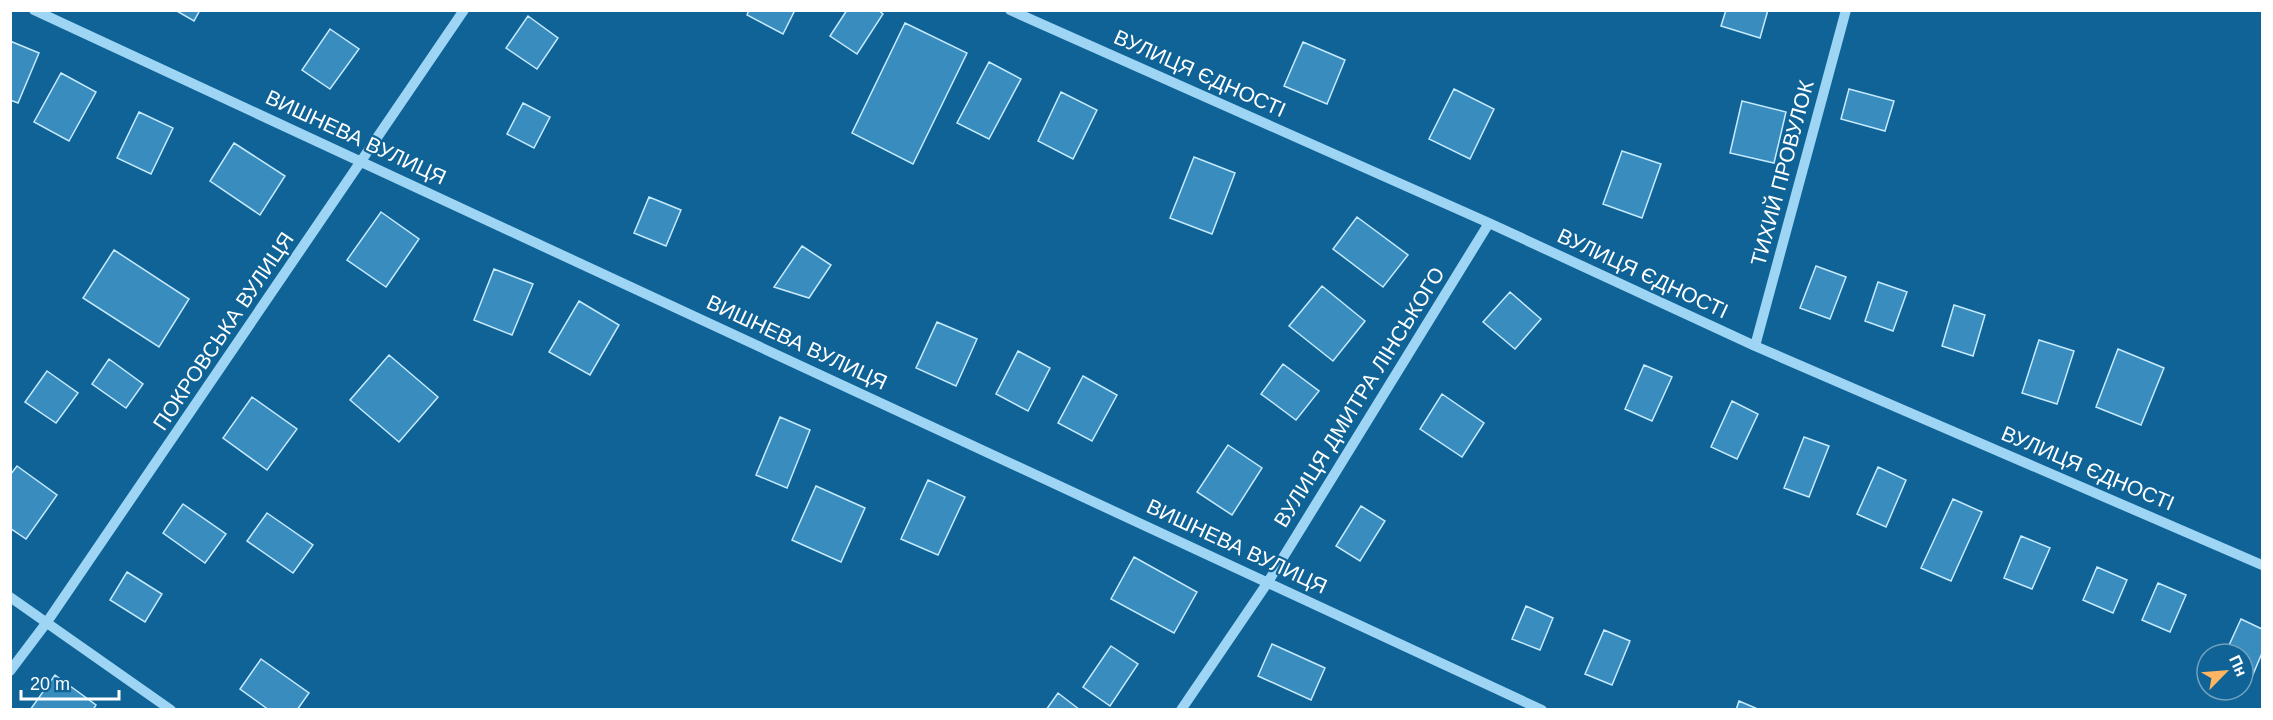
<svg xmlns="http://www.w3.org/2000/svg" width="2273" height="720" viewBox="0 0 2273 720" font-family="Arial,sans-serif">
	<style>
		.building { fill: #388dbe; stroke: #c6eafe; stroke-width: 1.5 }
		.lines { fill: none; stroke-linecap: round; stroke-linejoin: round }
		.minor { stroke: #9ed5f4; stroke-width: 10 }
		.labels { text-anchor: middle; dominant-baseline: central; stroke-width: 4.5; stroke-linejoin: round; paint-order: stroke }
		.street-label { font-size: 21px; fill: #fff; stroke: #106396 }
	</style>
	<rect width="100%" height="100%" fill="#106396"/>
	<path class="building" d="M 175,10 L 200,10 L 194,21 Z
		M 749,10 L 795,10 L 783,34 L 747,15 Z
		M 847,10 L 878,10 L 883,14 L 857,54 L 830,36 Z
		M 1726,10 L 1768,10 L 1760,38 L 1721,26 Z
		M 528,16 L 558,38 L 537,69 L 506,48 Z
		M 905,23 L 967,53 L 913,164 L 852,133 Z
		M 330,29 L 359,49 L 330,89 L 302,70 Z
		M 10,41 L 39,53 L 18,103 L 10,100 Z
		M 1303,42 L 1345,60 L 1327,104 L 1284,86 Z
		M 989,62 L 1021,79 L 989,139 L 957,123 Z
		M 61,73 L 96,92 L 69,141 L 34,122 Z
		M 1454,89 L 1494,109 L 1470,159 L 1429,139 Z
		M 1849,89 L 1894,101 L 1885,131 L 1841,119 Z
		M 1061,92 L 1097,110 L 1073,159 L 1038,141 Z
		M 1742,101 L 1786,112 L 1774,163 L 1730,153 Z
		M 523,103 L 550,117 L 534,148 L 507,134 Z
		M 139,112 L 173,128 L 151,174 L 117,158 Z
		M 234,143 L 285,176 L 260,215 L 210,181 Z
		M 1622,151 L 1661,164 L 1642,218 L 1603,204 Z
		M 1194,157 L 1235,173 L 1212,234 L 1170,218 Z
		M 649,197 L 681,210 L 666,246 L 634,233 Z
		M 381,212 L 419,239 L 386,287 L 347,260 Z
		M 1357,217 L 1408,255 L 1383,287 L 1333,249 Z
		M 802,246 L 831,265 L 809,298 L 774,287 Z
		M 114,250 L 189,299 L 159,347 L 83,298 Z
		M 1816,266 L 1846,277 L 1830,319 L 1800,308 Z
		M 494,269 L 533,284 L 512,335 L 474,320 Z
		M 1878,282 L 1907,292 L 1893,331 L 1865,321 Z
		M 1322,286 L 1365,321 L 1333,361 L 1289,326 Z
		M 1510,292 L 1541,319 L 1515,349 L 1483,322 Z
		M 579,301 L 619,325 L 590,375 L 549,352 Z
		M 1954,305 L 1985,315 L 1973,356 L 1942,346 Z
		M 937,322 L 977,339 L 956,386 L 916,368 Z
		M 2039,340 L 2074,351 L 2057,404 L 2022,393 Z
		M 2118,349 L 2164,368 L 2141,425 L 2096,407 Z
		M 1018,351 L 1050,368 L 1028,411 L 996,394 Z
		M 389,355 L 438,397 L 399,442 L 350,400 Z
		M 109,359 L 143,384 L 126,408 L 92,384 Z
		M 1283,364 L 1319,391 L 1296,420 L 1261,394 Z
		M 1644,365 L 1672,377 L 1652,421 L 1625,409 Z
		M 47,371 L 78,393 L 56,423 L 25,402 Z
		M 1083,376 L 1117,395 L 1092,441 L 1058,423 Z
		M 1442,394 L 1484,423 L 1462,457 L 1420,429 Z
		M 252,397 L 297,429 L 267,470 L 223,438 Z
		M 1732,401 L 1758,414 L 1737,459 L 1711,447 Z
		M 780,417 L 810,430 L 787,488 L 756,475 Z
		M 1804,437 L 1829,446 L 1809,497 L 1784,488 Z
		M 1228,445 L 1262,468 L 1232,515 L 1197,492 Z
		M 17,466 L 57,495 L 26,539 L 10,528 L 10,475 Z
		M 1878,467 L 1906,480 L 1886,527 L 1857,514 Z
		M 928,480 L 965,497 L 938,555 L 901,539 Z
		M 816,486 L 865,508 L 841,562 L 792,540 Z
		M 1953,499 L 1982,512 L 1951,581 L 1921,568 Z
		M 183,504 L 226,534 L 205,563 L 163,533 Z
		M 1361,506 L 1385,521 L 1360,561 L 1336,546 Z
		M 267,513 L 313,545 L 293,573 L 247,541 Z
		M 2021,536 L 2050,548 L 2032,589 L 2004,578 Z
		M 1134,557 L 1197,592 L 1174,633 L 1111,599 Z
		M 2097,567 L 2127,580 L 2113,613 L 2083,600 Z
		M 127,572 L 162,594 L 145,622 L 110,600 Z
		M 2158,583 L 2186,595 L 2170,632 L 2142,620 Z
		M 1526,606 L 1553,618 L 1540,650 L 1512,639 Z
		M 2241,619 L 2262,629 L 2262,653 L 2251,679 L 2243,676 L 2243,654 L 2225,654 Z
		M 1604,630 L 1630,641 L 1612,685 L 1585,674 Z
		M 1272,644 L 1325,668 L 1311,700 L 1258,676 Z
		M 1111,646 L 1138,664 L 1110,706 L 1083,687 Z
		M 261,659 L 309,693 L 297,710 L 269,710 L 240,689 Z
		M 55,675 L 96,705 L 93,710 L 30,710 Z
		M 1058,693 L 1080,710 L 1046,710 Z
		M 1739,701 L 1760,710 L 1736,710 Z"/>
	<g class="lines">
		<path class="minor" d="M 34,10 L 1542,710
			M 1010,10 L 1489,223 L 1755,346 L 2262,565
			M 1755,346 L 1846,10
			M 10,597 L 171,710
			M 10,671 L 47,622 L 464,10
			M 1181,710 L 1268,582 L 1489,223"/>
	</g>
	<g class="labels">
		<g class="street-label">
			<text transform="translate(1200 73) rotate(24)">ВУЛИЦЯ ЄДНОСТІ</text>
			<text transform="translate(356 137) rotate(25)">ВИШНЕВА ВУЛИЦЯ</text>
			<text transform="translate(1782 173) rotate(-75)">ТИХИЙ ПРОВУЛОК</text>
			<text transform="translate(1643 273) rotate(25)">ВУЛИЦЯ ЄДНОСТІ</text>
			<text transform="translate(223 331) rotate(-56)">ПОКРОВСЬКА ВУЛИЦЯ</text>
			<text transform="translate(797 342) rotate(25)">ВИШНЕВА ВУЛИЦЯ</text>
			<text transform="translate(1359 397) rotate(-58)">ВУЛИЦЯ ДМИТРА ЛІНСЬКОГО</text>
			<text transform="translate(2088 468) rotate(23)">ВУЛИЦЯ ЄДНОСТІ</text>
			<text transform="translate(1237 546) rotate(25)">ВИШНЕВА ВУЛИЦЯ</text>
		</g>
	</g>
	<rect width="2273" height="720" fill="none" stroke="#ffffff" stroke-width="24"/>
	<g transform="translate(2225 672) rotate(65)"><circle r="28" fill="#106396" stroke="#70a1c0" stroke-width="1.5"/>
	<path d="M0-4.5L10 22L0 15L-10 22Z" fill="#ffb561"/>
	<text y="-9" font-size="16" font-weight="bold" text-anchor="middle" fill="#ffffff">Пн</text>
	</g>
	<path d="M21 690v9h98v-9" fill="none" stroke="#ffffff" stroke-width="3"/>
	<text x="30" y="690" font-size="18" fill="#ffffff" stroke="#106396" stroke-width="4.5" paint-order="stroke">20 m</text>
</svg>
